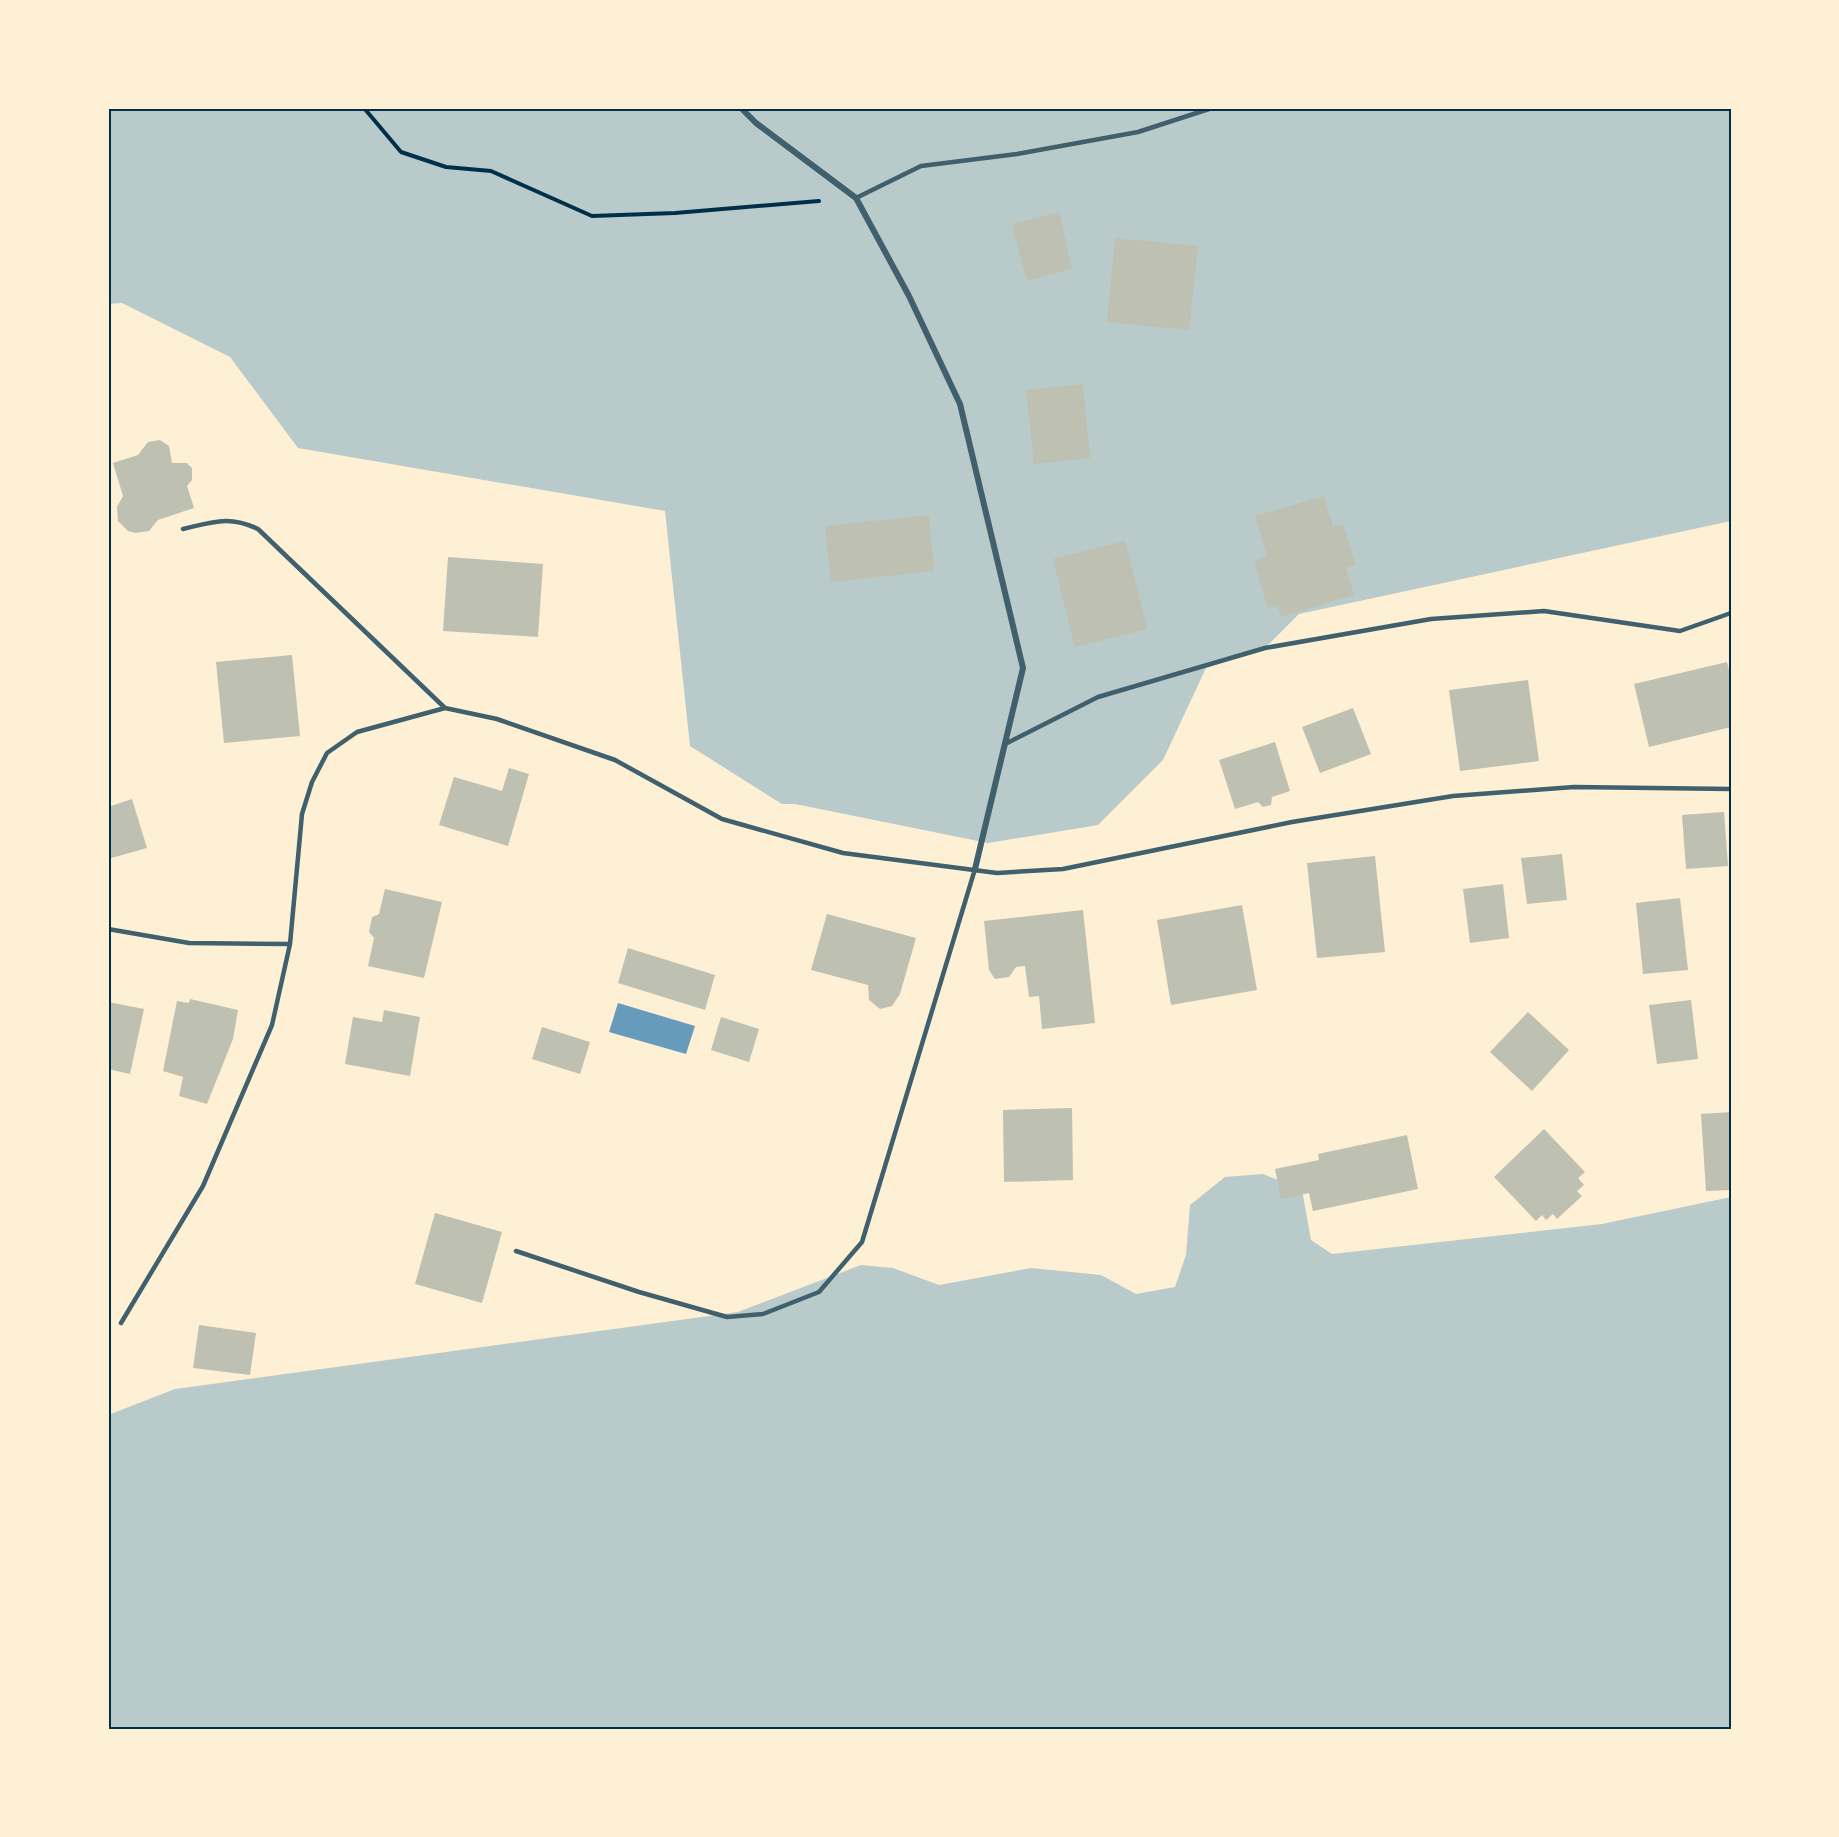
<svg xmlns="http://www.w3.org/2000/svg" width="1839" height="1837" viewBox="0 0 1839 1837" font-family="'IBM Plex Sans',sans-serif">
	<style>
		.green { fill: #b9caca }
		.water { fill: #669bbc }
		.building { fill: #bec0b2 }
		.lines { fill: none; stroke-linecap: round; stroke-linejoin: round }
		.path { stroke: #003049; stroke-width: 4 }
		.service { stroke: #3f606c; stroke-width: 4.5 }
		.minor { stroke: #3f606c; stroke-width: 6 }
		.neatline { fill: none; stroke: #003049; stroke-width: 2 }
	</style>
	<rect width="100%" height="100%" fill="#fdf0d5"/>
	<path class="green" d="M 108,108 L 1731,108 L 1731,521 L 1299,614 L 1265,648 L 1206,668 L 1163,760 L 1098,825 L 988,843 L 795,804 L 782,804 L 690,746 L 665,511 L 298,448 L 230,357 L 122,303 L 108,304 Z
		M 1263,1174 L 1302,1190 L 1311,1240 L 1332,1254 L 1602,1224 L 1731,1197 L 1731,1729 L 108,1729 L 108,1415 L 175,1389 L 738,1312 L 861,1265 L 893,1268 L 939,1285 L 1031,1268 L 1101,1275 L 1136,1294 L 1175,1287 L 1186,1255 L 1190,1205 L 1225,1177 Z"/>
	<path class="water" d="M 618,1003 L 695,1026 L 686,1054 L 609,1032 Z"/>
	<path class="building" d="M 1059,212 L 1072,269 L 1027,281 L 1012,224 Z
		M 1115,238 L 1198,246 L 1189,330 L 1107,322 Z
		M 1083,384 L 1090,458 L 1034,464 L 1026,390 Z
		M 160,440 L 169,446 L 172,463 L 187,463 L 192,468 L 192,480 L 187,486 L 194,508 L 158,520 L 149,531 L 135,533 L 128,531 L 118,521 L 117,507 L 123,496 L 113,463 L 138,455 L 148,442 Z
		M 1324,496 L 1333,527 L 1343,524 L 1356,565 L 1346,567 L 1354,595 L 1281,617 L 1278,606 L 1268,609 L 1254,561 L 1267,557 L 1255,516 Z
		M 929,515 L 934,571 L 831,582 L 825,526 Z
		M 1125,541 L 1147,629 L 1075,647 L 1053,559 Z
		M 448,557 L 543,564 L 538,637 L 443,631 Z
		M 292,655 L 300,736 L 224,743 L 216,662 Z
		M 1727,662 L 1731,678 L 1731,727 L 1649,747 L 1634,684 Z
		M 1528,680 L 1539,761 L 1460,771 L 1449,690 Z
		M 1353,708 L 1371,754 L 1320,773 L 1302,727 Z
		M 1275,742 L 1290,791 L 1272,797 L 1271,805 L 1263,807 L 1258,802 L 1235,809 L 1219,760 Z
		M 509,768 L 529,774 L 508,846 L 439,825 L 454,777 L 502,791 Z
		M 132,799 L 147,848 L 108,859 L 108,807 Z
		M 1724,812 L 1728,866 L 1686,869 L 1682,815 Z
		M 1562,854 L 1567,900 L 1527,904 L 1521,858 Z
		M 1375,856 L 1385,952 L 1317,958 L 1307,863 Z
		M 1503,884 L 1509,938 L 1470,943 L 1463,889 Z
		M 385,889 L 442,902 L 424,978 L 368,966 L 374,938 L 369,932 L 372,917 L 379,914 Z
		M 1680,898 L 1688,970 L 1643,974 L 1636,903 Z
		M 1242,905 L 1257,990 L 1171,1005 L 1157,920 Z
		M 1083,910 L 1095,1023 L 1042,1029 L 1039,996 L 1029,997 L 1025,966 L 1016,967 L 1009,977 L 995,979 L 989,970 L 984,921 Z
		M 827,914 L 916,938 L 900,994 L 892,1006 L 880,1009 L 869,1000 L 868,985 L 811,970 Z
		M 628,948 L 715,975 L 705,1010 L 618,983 Z
		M 190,999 L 238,1010 L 233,1039 L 207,1104 L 179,1096 L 183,1077 L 163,1071 L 177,1001 L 189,1003 Z
		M 1691,1000 L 1698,1059 L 1657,1064 L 1649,1005 Z
		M 108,1002 L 144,1009 L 130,1074 L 108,1069 Z
		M 384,1010 L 420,1017 L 410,1076 L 345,1064 L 353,1017 L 382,1022 Z
		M 1528,1012 L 1569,1050 L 1532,1091 L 1490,1052 Z
		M 721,1017 L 759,1029 L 749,1062 L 711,1050 Z
		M 542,1027 L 590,1042 L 580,1074 L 532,1059 Z
		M 1072,1108 L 1073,1180 L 1004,1182 L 1003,1110 Z
		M 1731,1112 L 1731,1190 L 1706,1191 L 1701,1114 Z
		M 1544,1129 L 1585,1172 L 1578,1178 L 1584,1185 L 1577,1191 L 1582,1196 L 1557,1219 L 1553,1214 L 1546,1220 L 1542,1215 L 1536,1221 L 1494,1177 Z
		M 1407,1135 L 1418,1189 L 1313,1211 L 1309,1193 L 1281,1199 L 1275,1169 L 1319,1160 L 1318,1154 Z
		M 435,1213 L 502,1232 L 482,1303 L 415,1284 Z
		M 199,1325 L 256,1333 L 250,1375 L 193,1368 Z"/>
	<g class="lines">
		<path class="path" d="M 364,108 L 401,152 L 446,167 L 491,171 L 592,216 L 675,213 L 819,201"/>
		<path class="service" d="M 856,198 L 921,166 L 1017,154 L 1138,132 L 1212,108
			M 183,529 C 213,522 229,515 258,529 L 445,708
			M 1005,744 L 1098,697 L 1265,648 L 1431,619 L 1544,611 L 1680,631 L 1731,613
			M 108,929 L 189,943 L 290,944 L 302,814 L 312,782 L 327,753 L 357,732 L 445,708 L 497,719 L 615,760 L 722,819 L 843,853 L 997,873 L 1063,869 L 1292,822 L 1453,796 L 1574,787 L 1731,789
			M 516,1251 L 639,1292 L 727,1317 L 763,1314 L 819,1292 L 862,1242 L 975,869
			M 121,1323 L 203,1186 L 272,1025 L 290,944"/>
		<path class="minor" d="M 741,108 L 756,123 L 856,198 L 909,296 L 960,404 L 1023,668 L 975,869"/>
	</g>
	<rect width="1839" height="1837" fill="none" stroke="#fdf0d5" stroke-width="219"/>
	<rect x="110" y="110" width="1620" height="1618" class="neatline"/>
</svg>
